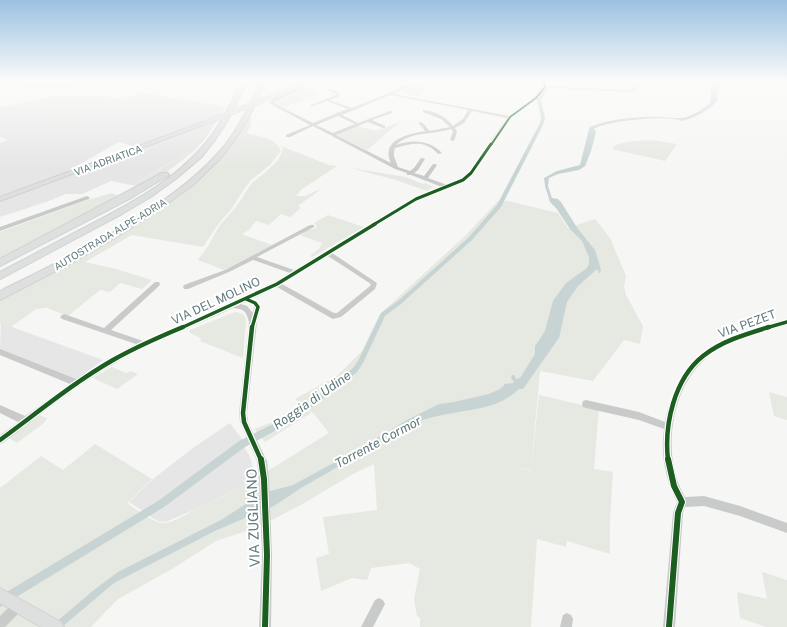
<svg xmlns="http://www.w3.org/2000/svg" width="787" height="627" viewBox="0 0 787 627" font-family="'Public Sans',sans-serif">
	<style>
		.built { fill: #e5e6e5 }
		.green { fill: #e6e8e2 }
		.water { fill: #c8d4d4 }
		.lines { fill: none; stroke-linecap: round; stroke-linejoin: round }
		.canal { fill: #c8d4d4; fill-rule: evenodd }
		.major-casing { stroke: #d1d2d2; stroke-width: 2 }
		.highway-casing { stroke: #d2d3d3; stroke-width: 2 }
		.minor { fill: #c9cbcb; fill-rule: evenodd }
		.major { fill: #dedfdf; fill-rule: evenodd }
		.highway { fill: #dedfdf; fill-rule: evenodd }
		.major-bridge-casing { stroke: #d1d2d2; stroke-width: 6; stroke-linecap: butt }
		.major-bridge { stroke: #dedfdf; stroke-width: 5 }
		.cycleway-far4-casing { stroke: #fff; stroke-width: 3.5 }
		.cycleway-far3-casing { stroke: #fff; stroke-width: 5 }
		.cycleway-far2-casing { stroke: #fff; stroke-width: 6 }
		.cycleway-far1-casing { stroke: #fff; stroke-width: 7 }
		.cycleway-casing { stroke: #fff; stroke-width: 8 }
		.cycleway-far4 { stroke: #1b5e20; stroke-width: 2 }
		.cycleway-far3 { stroke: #1b5e20; stroke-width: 3 }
		.cycleway-far2 { stroke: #1b5e20; stroke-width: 3.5 }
		.cycleway-far1 { stroke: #1b5e20; stroke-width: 4.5 }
		.cycleway { stroke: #1b5e20; stroke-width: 6 }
		.labels { text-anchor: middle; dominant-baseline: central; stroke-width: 4; stroke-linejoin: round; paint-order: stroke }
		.far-street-label { font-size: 10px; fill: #627a7f; stroke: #fff }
		.street-label { font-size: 12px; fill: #627a7f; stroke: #fff }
		.water-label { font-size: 13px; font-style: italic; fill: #5e797a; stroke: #fff }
		.near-street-label { font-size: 14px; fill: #627a7f; stroke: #fff }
	</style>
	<rect width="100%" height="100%" fill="#f6f6f5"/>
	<path class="built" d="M 0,81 L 84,81 L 67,90 L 0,86 Z
		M 139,92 L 225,107 L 220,116 L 164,138 L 139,148 L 119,142 L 57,177 L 0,196 L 0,143 L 8,140 L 0,137 L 0,107 L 6,107 L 54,96 L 103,96 L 55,113 L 62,121 L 119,98 L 125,100 Z
		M 197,131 L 206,135 L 197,145 L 182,156 L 131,185 L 111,181 L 82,194 L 66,194 L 49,201 L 0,217 L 0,201 L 94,167 L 96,168 Z
		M 1,323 L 103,360 L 76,380 L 0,350 Z
		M 230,423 L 244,442 L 160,502 L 144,512 L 129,502 L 153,479 L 193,448 Z
		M 243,445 L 250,457 L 256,479 L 204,506 L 165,522 L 158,521 L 146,514 L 199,479 Z"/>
	<path class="green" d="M 413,83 L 432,87 L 417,96 L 398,91 Z
		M 315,88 L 316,91 L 321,94 L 287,106 L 285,110 L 273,103 L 276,100 L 303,89 L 310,90 Z
		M 103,96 L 119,98 L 62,122 L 55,113 Z
		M 249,118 L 252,118 L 251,125 L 247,133 C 260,137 275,137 281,151 L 270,165 L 252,179 L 244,189 L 232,208 L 217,226 L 203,247 L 132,235 L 85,262 L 116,269 L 152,280 L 142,289 L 120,283 L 110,292 L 100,290 L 68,316 L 47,308 L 55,303 L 46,308 L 36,309 L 11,327 L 0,324 L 0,300 L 80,258 L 120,235 L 163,206 L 210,170 L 231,146 Z
		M 218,119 L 205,139 L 195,150 L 163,175 L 0,261 L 0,232 L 88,200 L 112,193 L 118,196 L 137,186 L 131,185 C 157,170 186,158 205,135 L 197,131 L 96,168 L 94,167 Z
		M 400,122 L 367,150 L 337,135 L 357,126 L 376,131 Z
		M 651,140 L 677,144 L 665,161 L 612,149 C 617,140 641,141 651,140 Z
		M 281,146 L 329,165 L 337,166 L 302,189 L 296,196 L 305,196 L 321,189 L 298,206 L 301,208 L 290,217 L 281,214 L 269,225 L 256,221 L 249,230 L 242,234 L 272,245 L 224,270 L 198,260 L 208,246 L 220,225 L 236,207 L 252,183 L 268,170 L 278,160 L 283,150 Z
		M 351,168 L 405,177 L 423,184 L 425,183 L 433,187 L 427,191 L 396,180 Z
		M 498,201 L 508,201 L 558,213 L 568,228 L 595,219 L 610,238 L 626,276 L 624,286 L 626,295 L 643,326 L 640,344 L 624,340 L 593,381 L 540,371 L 531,470 L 518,468 L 531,471 L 539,395 L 599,409 L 594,469 L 613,472 L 610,522 L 610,554 L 567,541 L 566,547 L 537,539 L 531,627 L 420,627 L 420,618 L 417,616 L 414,599 L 420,569 L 409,563 L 371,568 L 367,580 L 352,578 L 321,591 L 316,558 L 329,554 L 323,517 L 377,510 L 374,464 L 353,474 L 299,506 L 258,527 L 216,541 L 172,569 L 118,599 L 91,627 L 0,627 L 0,488 L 41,456 L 63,470 L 95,444 L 152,479 L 127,503 C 136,509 154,524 165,523 C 174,522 185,515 193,511 C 241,490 284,460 329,433 L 315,415 L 295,399 L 337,376 L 362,351 L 380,314 L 465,236 Z
		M 328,215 L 364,227 L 312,257 L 310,256 L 320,248 L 322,243 L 300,235 L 307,230 L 314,229 L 317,226 L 314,223 Z
		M 235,312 L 243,314 L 246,319 L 243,358 L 200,341 L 202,339 L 189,332 L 190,330 Z
		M 112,367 L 126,373 L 131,371 L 138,374 L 117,389 L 93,378 Z
		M 769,392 L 787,397 L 787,420 L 774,416 Z
		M 302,405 L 311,413 L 265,442 L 254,429 L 287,417 Z
		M 39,415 L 47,418 L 44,423 L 17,443 L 9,438 Z
		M 762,572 L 787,580 L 787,627 L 766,627 L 740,618 L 737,592 L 767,599 Z"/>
	<path class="water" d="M 718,81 L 724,81 L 723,82 L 727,84 C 715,87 718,91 717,101 C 708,112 694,118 681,121 C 671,114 603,121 594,129 L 596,132 L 591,151 L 585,166 L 579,170 L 558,174 L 549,178 L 548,186 L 552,198 L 558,199 L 561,202 L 578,229 L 595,250 L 601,270 L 599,274 L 598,270 L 596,270 L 578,286 L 567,302 L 559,338 L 523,389 L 519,389 C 499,408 479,408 453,413 C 440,415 428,418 416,422 L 301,488 L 274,506 L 217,530 L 114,583 L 62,627 L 50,627 L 94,590 L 118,572 L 221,520 L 263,493 L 293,485 L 361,448 L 407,420 L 439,404 L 454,402 L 489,394 L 500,389 L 505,384 L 513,383 L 514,382 L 511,378 L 512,375 L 514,375 L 516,379 L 520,378 L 535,354 L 535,346 L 545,331 L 553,301 L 566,283 L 587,268 L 589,264 L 589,257 L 582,241 L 570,229 L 556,208 L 550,202 L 545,186 L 544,178 L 557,171 L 580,165 L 589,129 L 590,127 C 612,118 635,117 658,117 C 668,117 679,120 689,116 C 697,113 704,108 710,103 L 711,88 L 714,85 L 720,84 L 716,83 Z"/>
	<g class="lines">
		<path class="canal" d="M 652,81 L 654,81 L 653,84 L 639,85 L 636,91 L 627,92 L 549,88 L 541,100 L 545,117 L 544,123 L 501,207 L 472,240 L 402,303 L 385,316 L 363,363 L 357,372 L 344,383 L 293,421 L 245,447 L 164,507 L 0,607 L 0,596 L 158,501 L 239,441 L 287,417 L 340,379 L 353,368 L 358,361 L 381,313 L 398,301 L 468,238 L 497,205 L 540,123 L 541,117 L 537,100 L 547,86 L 627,90 L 634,89 L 637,83 L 651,82 Z"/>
		<g class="major-casing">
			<path id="major" d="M 307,81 L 313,81 L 267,100 L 263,99 Z
				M 206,121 L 211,122 L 0,201 L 0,197 Z
				M 0,588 L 61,622 L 64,627 L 41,627 L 0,603 Z"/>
		</g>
		<g class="highway-casing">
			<path id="highway" d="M 242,81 L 248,81 L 228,120 L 215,140 L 202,157 L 177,178 L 151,197 L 122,214 L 0,279 L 0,272 C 32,255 65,238 97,221 C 135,201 175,179 203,146 C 220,127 231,103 242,81 Z
				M 260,81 L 266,81 L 248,119 L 234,141 L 220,159 L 193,185 L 171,201 L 125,232 L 77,260 L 0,300 L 0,291 C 72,255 174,208 225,145 C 240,126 250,103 260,81 Z
				M 162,173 L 168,173 L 169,175 L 133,197 L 0,266 L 0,259 Z"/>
		</g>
		<path class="minor" d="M 308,81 L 312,81 L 315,83 L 275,101 L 273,103 L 313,123 L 335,114 L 336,113 L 348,109 L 327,101 L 311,107 L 311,105 L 336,95 L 336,94 L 327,90 L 328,88 L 340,93 L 339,97 L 330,100 L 352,108 L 389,93 L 413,81 L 417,81 L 394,94 L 509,116 L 535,97 L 543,87 L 542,81 L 546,81 L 547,87 L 537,99 L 511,118 L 473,174 L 465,181 L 418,200 L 332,253 L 377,283 L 375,289 L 341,317 L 333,319 L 331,318 L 277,287 L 252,299 L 257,301 L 261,307 L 257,322 L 247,413 L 248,422 L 267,461 L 269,479 L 272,555 L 271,627 L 259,627 L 262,555 L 259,479 L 257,461 L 240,422 L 239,413 L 249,322 C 246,311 244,309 233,308 C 194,327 154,340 117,362 C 76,385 40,415 3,443 L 0,444 L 0,435 L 18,422 L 0,413 L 0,405 L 25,416 L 70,384 L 0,355 L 0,349 L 76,379 L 110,358 L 136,344 L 62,319 L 60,317 L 62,315 L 64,314 L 104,328 L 155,282 L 159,282 L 160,284 L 159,286 L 111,330 L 143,341 C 192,320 244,301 290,273 L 253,260 L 229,272 L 188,289 L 184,289 L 183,287 L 184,285 L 225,270 L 310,225 L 314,225 L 314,227 L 257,257 L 294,270 L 414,198 L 442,187 L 411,175 L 407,175 L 407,173 L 395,169 L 313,126 L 290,137 L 286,137 L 286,135 L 310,125 L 269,103 L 273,99 L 310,83 ZM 390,95 L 468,110 L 463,119 L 453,126 C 446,116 434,111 423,110 L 423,112 L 441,119 L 450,127 L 429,131 C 427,127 423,122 419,122 L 419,124 L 423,128 L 425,131 C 408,134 380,140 391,163 L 336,135 L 368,122 L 383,128 L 385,128 L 385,126 L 372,120 L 392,113 L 392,111 L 390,111 L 358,123 L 342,115 ZM 472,111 L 507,118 L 469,172 L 461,179 L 447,185 L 428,178 L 437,165 L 435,164 L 433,164 L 424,176 L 414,173 L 418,170 L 425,159 L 423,158 L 421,158 L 414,168 L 410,171 L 398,167 C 396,160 392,156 395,148 C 412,144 424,139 438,154 L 442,153 C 430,140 412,139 396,145 C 411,131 433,135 451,129 L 453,132 L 450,140 L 454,141 L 457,132 L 455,128 L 464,123 ZM 338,116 L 355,124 L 333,133 L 316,125 ZM 328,256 L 371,284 L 370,286 L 337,313 L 334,313 L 282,284 ZM 246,302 L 253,305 L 254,307 L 253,313 L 247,306 L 241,304 Z
			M 691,81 L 700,81 L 710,83 L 708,84 Z
			M 87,196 L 90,198 L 89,199 L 0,231 L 0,227 Z
			M 787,319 L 787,325 C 763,332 737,338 716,351 C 678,375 666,427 674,468 C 676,479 680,488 685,497 L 704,496 L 740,506 L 787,523 L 787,533 L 740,516 L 704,506 L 685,507 L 683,513 L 675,627 L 663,627 L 673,513 L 677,502 C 666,480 660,455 664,429 L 639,420 L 586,408 L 583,407 L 582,404 L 583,401 L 586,400 L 639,412 L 665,422 C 667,409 672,396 678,384 C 700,339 743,333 787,319 Z
			M 379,598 L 383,600 L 385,604 L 373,627 L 361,627 L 375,600 Z
			M 18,600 L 22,602 L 24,606 L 22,610 L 5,627 L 0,627 L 0,616 L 14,602 Z
			M 567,613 L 571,615 L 573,619 L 572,627 L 560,627 L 563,615 Z"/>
		<use href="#major" class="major"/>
		<use href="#highway" class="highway"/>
		<g class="major-bridge-casing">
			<path id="major-bridge" d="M 208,122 L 265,99"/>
		</g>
		<use href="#major-bridge" class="major-bridge"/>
		<g class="cycleway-far4-casing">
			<path id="cycleway-far4" d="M 491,145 L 510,117 L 536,98 L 545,87 L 544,81"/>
		</g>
		<g class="cycleway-far3-casing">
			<path id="cycleway-far3" d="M 373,225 L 416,199 L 463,180 L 471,173 L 491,144"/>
		</g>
		<g class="cycleway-far2-casing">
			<path id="cycleway-far2" d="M 246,299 L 255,303 L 258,307 L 252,328
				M 181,328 L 277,284 L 375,224
				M 766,328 L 787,322"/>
		</g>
		<g class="cycleway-far1-casing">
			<path id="cycleway-far1" d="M 252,327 L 243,413 L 244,422 L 261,460
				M 0,440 C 37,413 73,383 113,360 C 136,347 159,337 183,327
				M 668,460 C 664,425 674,379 703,356 C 722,341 746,334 769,327"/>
		</g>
		<g class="cycleway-casing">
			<path id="cycleway" d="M 261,459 L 264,479 L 267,555 L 265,627
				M 668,459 L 674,486 L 682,502 L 678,513 L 669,627"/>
		</g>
		<use href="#cycleway-far4" class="cycleway-far4"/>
		<use href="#cycleway-far3" class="cycleway-far3"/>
		<use href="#cycleway-far2" class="cycleway-far2"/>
		<use href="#cycleway-far1" class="cycleway-far1"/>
		<use href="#cycleway" class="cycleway"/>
	</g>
	<linearGradient id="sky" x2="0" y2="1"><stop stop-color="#9bc1e0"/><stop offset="0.48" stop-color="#fbfbfa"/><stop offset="1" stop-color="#fbfbfa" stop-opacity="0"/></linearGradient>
	<rect width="787" height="169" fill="url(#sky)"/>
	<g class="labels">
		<g class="far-street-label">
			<text transform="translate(108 160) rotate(-20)">VIA ADRIATICA</text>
			<text transform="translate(110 234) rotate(-31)">AUTOSTRADA ALPE-ADRIA</text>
		</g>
		<g class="street-label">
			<text transform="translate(216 301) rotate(-25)">VIA DEL MOLINO</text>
			<text transform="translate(747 324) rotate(-20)">VIA PEZET</text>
		</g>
		<g class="water-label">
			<text transform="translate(312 400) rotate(-35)">Roggia di Udine</text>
			<text transform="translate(378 442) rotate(-28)">Torrente Cormor</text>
		</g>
		<g class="near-street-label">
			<text transform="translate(253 518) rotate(-92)">VIA ZUGLIANO</text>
		</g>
	</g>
</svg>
